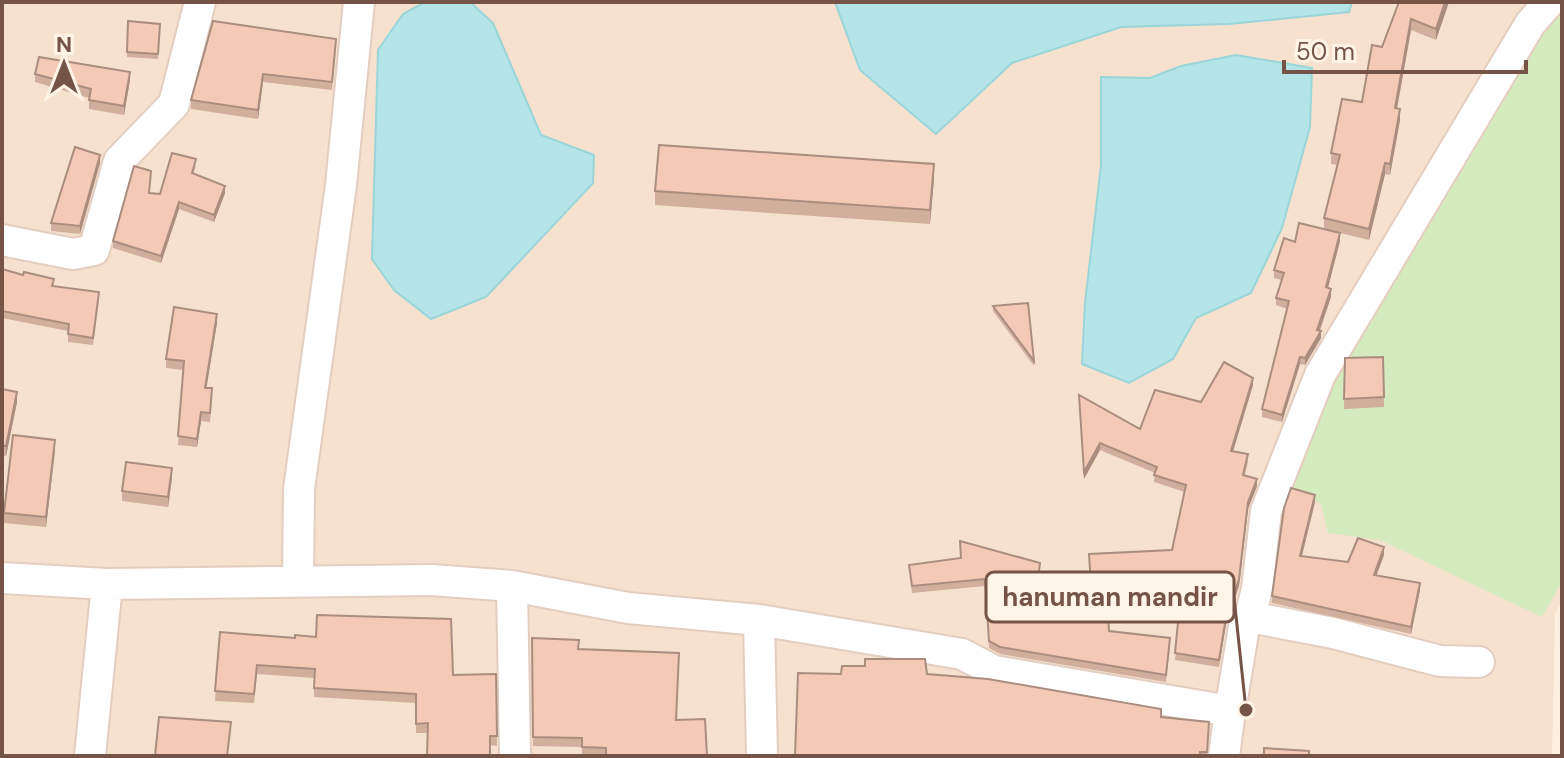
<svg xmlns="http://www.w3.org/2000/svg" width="1564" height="758" viewBox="0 0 1564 758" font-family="'DM Sans',sans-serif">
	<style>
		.residential { fill: #f5e1ce }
		.green { fill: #d4ebbe }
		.water { fill: #b4e4e7; stroke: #9ad5da; stroke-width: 2 }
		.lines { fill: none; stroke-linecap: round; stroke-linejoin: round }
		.street-casing { stroke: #e4cdbf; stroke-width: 34 }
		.street { stroke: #fff; stroke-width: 30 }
		.wall { fill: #d2ae9d }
		.shaded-wall { fill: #ab8d80 }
		.building { fill: #f4cab7; stroke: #ab8d80; stroke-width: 2 }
		.leader { fill: none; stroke: #755346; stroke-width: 3 }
		.callout-dot { fill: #755346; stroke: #fff4e8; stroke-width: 3 }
		.callout { fill: #fff4e8; stroke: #755346; stroke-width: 3 }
		.callout-label { font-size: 26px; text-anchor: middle; font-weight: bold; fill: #755346 }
	</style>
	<rect width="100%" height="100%" fill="#fdf0e0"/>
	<path class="residential" d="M 2,2 L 1562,2 L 1562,602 L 1555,613 L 1552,756 L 2,756 Z"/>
	<path class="green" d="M 1562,2 L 1562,581 L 1542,617 L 1380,540 L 1328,533 L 1321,504 L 1284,485 L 1325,381 L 1463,148 Z"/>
	<path class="water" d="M 425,2 L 470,2 L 493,23 L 541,135 L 594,155 L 593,183 L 486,297 L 431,319 L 394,290 L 372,259 L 378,50 L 403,14 Z
		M 835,2 L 1352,2 L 1349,12 L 1229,24 L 1121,27 L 1012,63 L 936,134 L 860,70 Z
		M 1236,55 L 1312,68 L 1310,127 L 1282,228 L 1251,293 L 1196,318 L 1173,359 L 1129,383 L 1082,364 L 1085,303 L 1101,165 L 1101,77 L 1150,78 L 1181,66 Z"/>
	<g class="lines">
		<g class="street-casing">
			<path id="street" d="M 2,240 L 73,254 L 94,250 L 119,161 L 174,104 L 200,2
				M 2,578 L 107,584 L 432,580 L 512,586 L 628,608 L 759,620 L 962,654 L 994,671 L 1230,711 L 1244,627 L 1250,617 L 1333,633 L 1440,661 L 1479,662
				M 298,580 L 299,489 L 341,185 L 359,2
				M 512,586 L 515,756
				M 1250,617 L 1257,589 L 1266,511 L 1320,375 L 1530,24 L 1549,2
				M 759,620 L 762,756
				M 90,756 L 107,584
				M 1224,756 L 1230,711"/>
		</g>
		<use href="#street" class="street"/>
	</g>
	<path class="wall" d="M 1399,2 L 1449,2 L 1436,40 L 1411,30 L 1397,109 L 1400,120 L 1390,175 L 1385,174 L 1369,240 L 1324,229 L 1324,218 L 1337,165 L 1331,164 L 1331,153 L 1362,102 Z
		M 128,21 L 160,24 L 158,59 L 127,57 Z
		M 336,48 L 332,90 L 263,82 L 258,119 L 191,109 L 191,100 Z
		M 35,74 L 130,80 L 124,115 L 89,109 L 89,98 L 35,82 Z
		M 100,163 L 80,234 L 51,231 L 51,223 Z
		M 196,166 L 193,174 L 225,193 L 214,222 L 179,209 L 161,263 L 113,248 L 113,241 L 160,194 Z
		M 934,178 L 930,224 L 655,205 L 655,191 Z
		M 1340,241 L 1328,288 L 1331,297 L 1320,331 L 1321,338 L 1305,365 L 1300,364 L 1282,422 L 1262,417 L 1262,409 L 1287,309 L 1276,305 L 1276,298 L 1282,280 L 1274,278 L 1274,270 L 1295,242 Z
		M 2,269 L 99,300 L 93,345 L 68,342 L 68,331 L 2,318 Z
		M 993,306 L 1034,361 L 1034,366 L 993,311 Z
		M 217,323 L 206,388 L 212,397 L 210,422 L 201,421 L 197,447 L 178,445 L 183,370 L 166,368 L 166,359 Z
		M 1383,357 L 1384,407 L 1344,409 L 1345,358 Z
		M 1253,385 L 1233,451 L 1248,461 L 1245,475 L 1257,486 L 1248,509 L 1239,586 L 1226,624 L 1219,667 L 1175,660 L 1182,588 L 1091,593 L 1089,554 L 1172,550 L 1185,492 L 1154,482 L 1155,473 L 1100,450 L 1084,479 L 1079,395 L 1140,429 L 1201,402 Z
		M 2,389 L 17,402 L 6,456 L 2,456 Z
		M 55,450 L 46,527 L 4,523 L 4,513 Z
		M 172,478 L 168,507 L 122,501 L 122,491 Z
		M 1315,502 L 1302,556 L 1348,562 L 1384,555 L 1376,576 L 1420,590 L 1411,634 L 1272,603 L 1272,596 Z
		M 909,565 L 1040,570 L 1036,602 L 1109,631 L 1170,645 L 1166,682 L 1000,654 L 989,648 L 985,586 L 912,593 Z
		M 220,632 L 453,675 L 496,674 L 497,746 L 490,745 L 428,733 L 416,733 L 416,703 L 314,697 L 314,678 L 257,674 L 254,703 L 215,701 Z
		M 532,638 L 578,649 L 707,756 L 582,756 L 582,747 L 533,746 Z
		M 841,674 L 927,674 L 1161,717 L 1209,730 L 1207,756 L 795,756 Z"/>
	<path class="shaded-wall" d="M 1445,2 L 1449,2 L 1436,40 L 1436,29 Z
		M 1411,19 L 1411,30 L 1395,119 L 1395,108 Z
		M 130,72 L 130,80 L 124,115 L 124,106 Z
		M 263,74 L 263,82 L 258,119 L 258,110 Z
		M 1400,109 L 1400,120 L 1390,175 L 1390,164 Z
		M 100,155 L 100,163 L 80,234 L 80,226 Z
		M 1385,163 L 1385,174 L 1369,240 L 1369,229 Z
		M 934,164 L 934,178 L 930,224 L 930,210 Z
		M 225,186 L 225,193 L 214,222 L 214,215 Z
		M 179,202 L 179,209 L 161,263 L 161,256 Z
		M 1340,233 L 1340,241 L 1326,295 L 1326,287 Z
		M 1331,289 L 1331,297 L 1317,337 L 1321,331 L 1321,338 L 1305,365 L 1305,358 L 1317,330 Z
		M 217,314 L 217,323 L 205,397 L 205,388 Z
		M 1300,357 L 1300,364 L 1282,422 L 1282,415 Z
		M 1253,378 L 1253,385 L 1231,458 L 1231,451 Z
		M 17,392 L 17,402 L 6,456 L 6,446 Z
		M 201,412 L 201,421 L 197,447 L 197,439 Z
		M 55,440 L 55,450 L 46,527 L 46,517 Z
		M 1100,443 L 1100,450 L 1084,479 L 1084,472 Z
		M 172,468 L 172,478 L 168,507 L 168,497 Z
		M 1257,479 L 1257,486 L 1248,509 L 1239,586 L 1226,624 L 1219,667 L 1226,617 L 1248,502 Z
		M 1315,495 L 1315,502 L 1300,563 L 1300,556 Z
		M 1384,547 L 1384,555 L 1374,582 L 1374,575 Z
		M 1420,583 L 1420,590 L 1411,634 L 1411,627 Z"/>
	<path class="building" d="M 1399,2 L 1445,2 L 1436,29 L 1411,19 L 1395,108 L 1400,109 L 1390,164 L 1385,163 L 1369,229 L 1324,218 L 1340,155 L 1331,153 L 1342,99 L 1362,102 L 1372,45 L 1382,47 Z
		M 128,21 L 160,24 L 158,54 L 127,52 Z
		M 213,21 L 336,39 L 332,82 L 263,74 L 258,110 L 191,100 Z
		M 39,57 L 130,72 L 124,106 L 89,100 L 91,89 L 35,74 Z
		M 659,145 L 934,164 L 930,210 L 655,191 Z
		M 75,147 L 100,155 L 80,226 L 51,223 Z
		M 172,153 L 196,159 L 192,173 L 225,186 L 214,215 L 179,202 L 161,256 L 113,241 L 134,166 L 151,171 L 149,193 L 160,194 Z
		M 1299,223 L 1340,233 L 1326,287 L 1331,289 L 1317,330 L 1321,331 L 1305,358 L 1300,357 L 1282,415 L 1262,409 L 1289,301 L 1276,298 L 1284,273 L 1274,270 L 1284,238 L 1295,242 Z
		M 2,269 L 23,275 L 24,272 L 54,279 L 52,286 L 99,292 L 93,338 L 68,334 L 69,324 L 2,311 Z
		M 1028,303 L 1034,361 L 993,306 Z
		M 174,307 L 217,314 L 205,388 L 212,388 L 210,413 L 201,412 L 197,439 L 178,436 L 184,361 L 166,359 Z
		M 1383,357 L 1384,397 L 1344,399 L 1345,358 Z
		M 1224,362 L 1253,378 L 1231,451 L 1248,454 L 1243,475 L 1257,479 L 1248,502 L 1239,579 L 1226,617 L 1219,660 L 1175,653 L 1182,581 L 1091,586 L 1089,554 L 1172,550 L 1186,485 L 1154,475 L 1157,467 L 1100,443 L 1084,472 L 1079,395 L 1140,429 L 1155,390 L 1201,402 Z
		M 2,389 L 17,392 L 6,446 L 2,446 Z
		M 13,435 L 55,440 L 46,517 L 4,513 Z
		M 126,462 L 172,468 L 168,497 L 122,491 Z
		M 1291,488 L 1315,495 L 1300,556 L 1348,562 L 1358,538 L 1384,547 L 1374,575 L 1420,583 L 1411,627 L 1272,596 L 1284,508 Z
		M 960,541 L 1040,563 L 1035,602 L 1107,595 L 1109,631 L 1170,638 L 1166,675 L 1000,647 L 989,641 L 985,579 L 912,586 L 909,565 L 961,558 Z
		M 317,615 L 451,619 L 453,675 L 496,674 L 497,736 L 490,736 L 490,756 L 427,756 L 428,723 L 416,724 L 416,694 L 314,688 L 315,669 L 257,665 L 254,694 L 215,691 L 220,632 L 295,638 L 295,635 L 316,637 Z
		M 532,638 L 579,640 L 578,649 L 679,653 L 676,720 L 705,719 L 707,756 L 606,756 L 606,748 L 582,747 L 582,738 L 533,737 Z
		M 865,659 L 925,659 L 927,674 L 988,679 L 1161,709 L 1161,717 L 1209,722 L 1207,752 L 1200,752 L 1200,756 L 795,756 L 798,673 L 841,674 L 842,666 L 865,666 Z
		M 159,717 L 231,722 L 227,756 L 155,756 Z
		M 1264,748 L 1309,751 L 1309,756 L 1264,756 Z"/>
	<path class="leader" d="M1246 710L1234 597"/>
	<circle class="callout-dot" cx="1246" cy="710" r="8"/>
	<rect class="callout" x="986" y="572" width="248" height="50" rx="8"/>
	<g class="callout-label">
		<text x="1110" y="606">hanuman mandir</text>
	</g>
	<rect width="1564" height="758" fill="none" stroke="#755346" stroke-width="8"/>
	<g transform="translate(64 64)" stroke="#fff4e8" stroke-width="6" paint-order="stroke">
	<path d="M0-6L14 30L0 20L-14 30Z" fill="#755346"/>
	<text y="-12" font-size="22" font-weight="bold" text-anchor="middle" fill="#755346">N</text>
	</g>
	<path d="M1284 60v12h242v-12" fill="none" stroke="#755346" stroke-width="4"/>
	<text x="1296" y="60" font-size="24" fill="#755346" stroke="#fff4e8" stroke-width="6" paint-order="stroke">50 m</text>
</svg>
